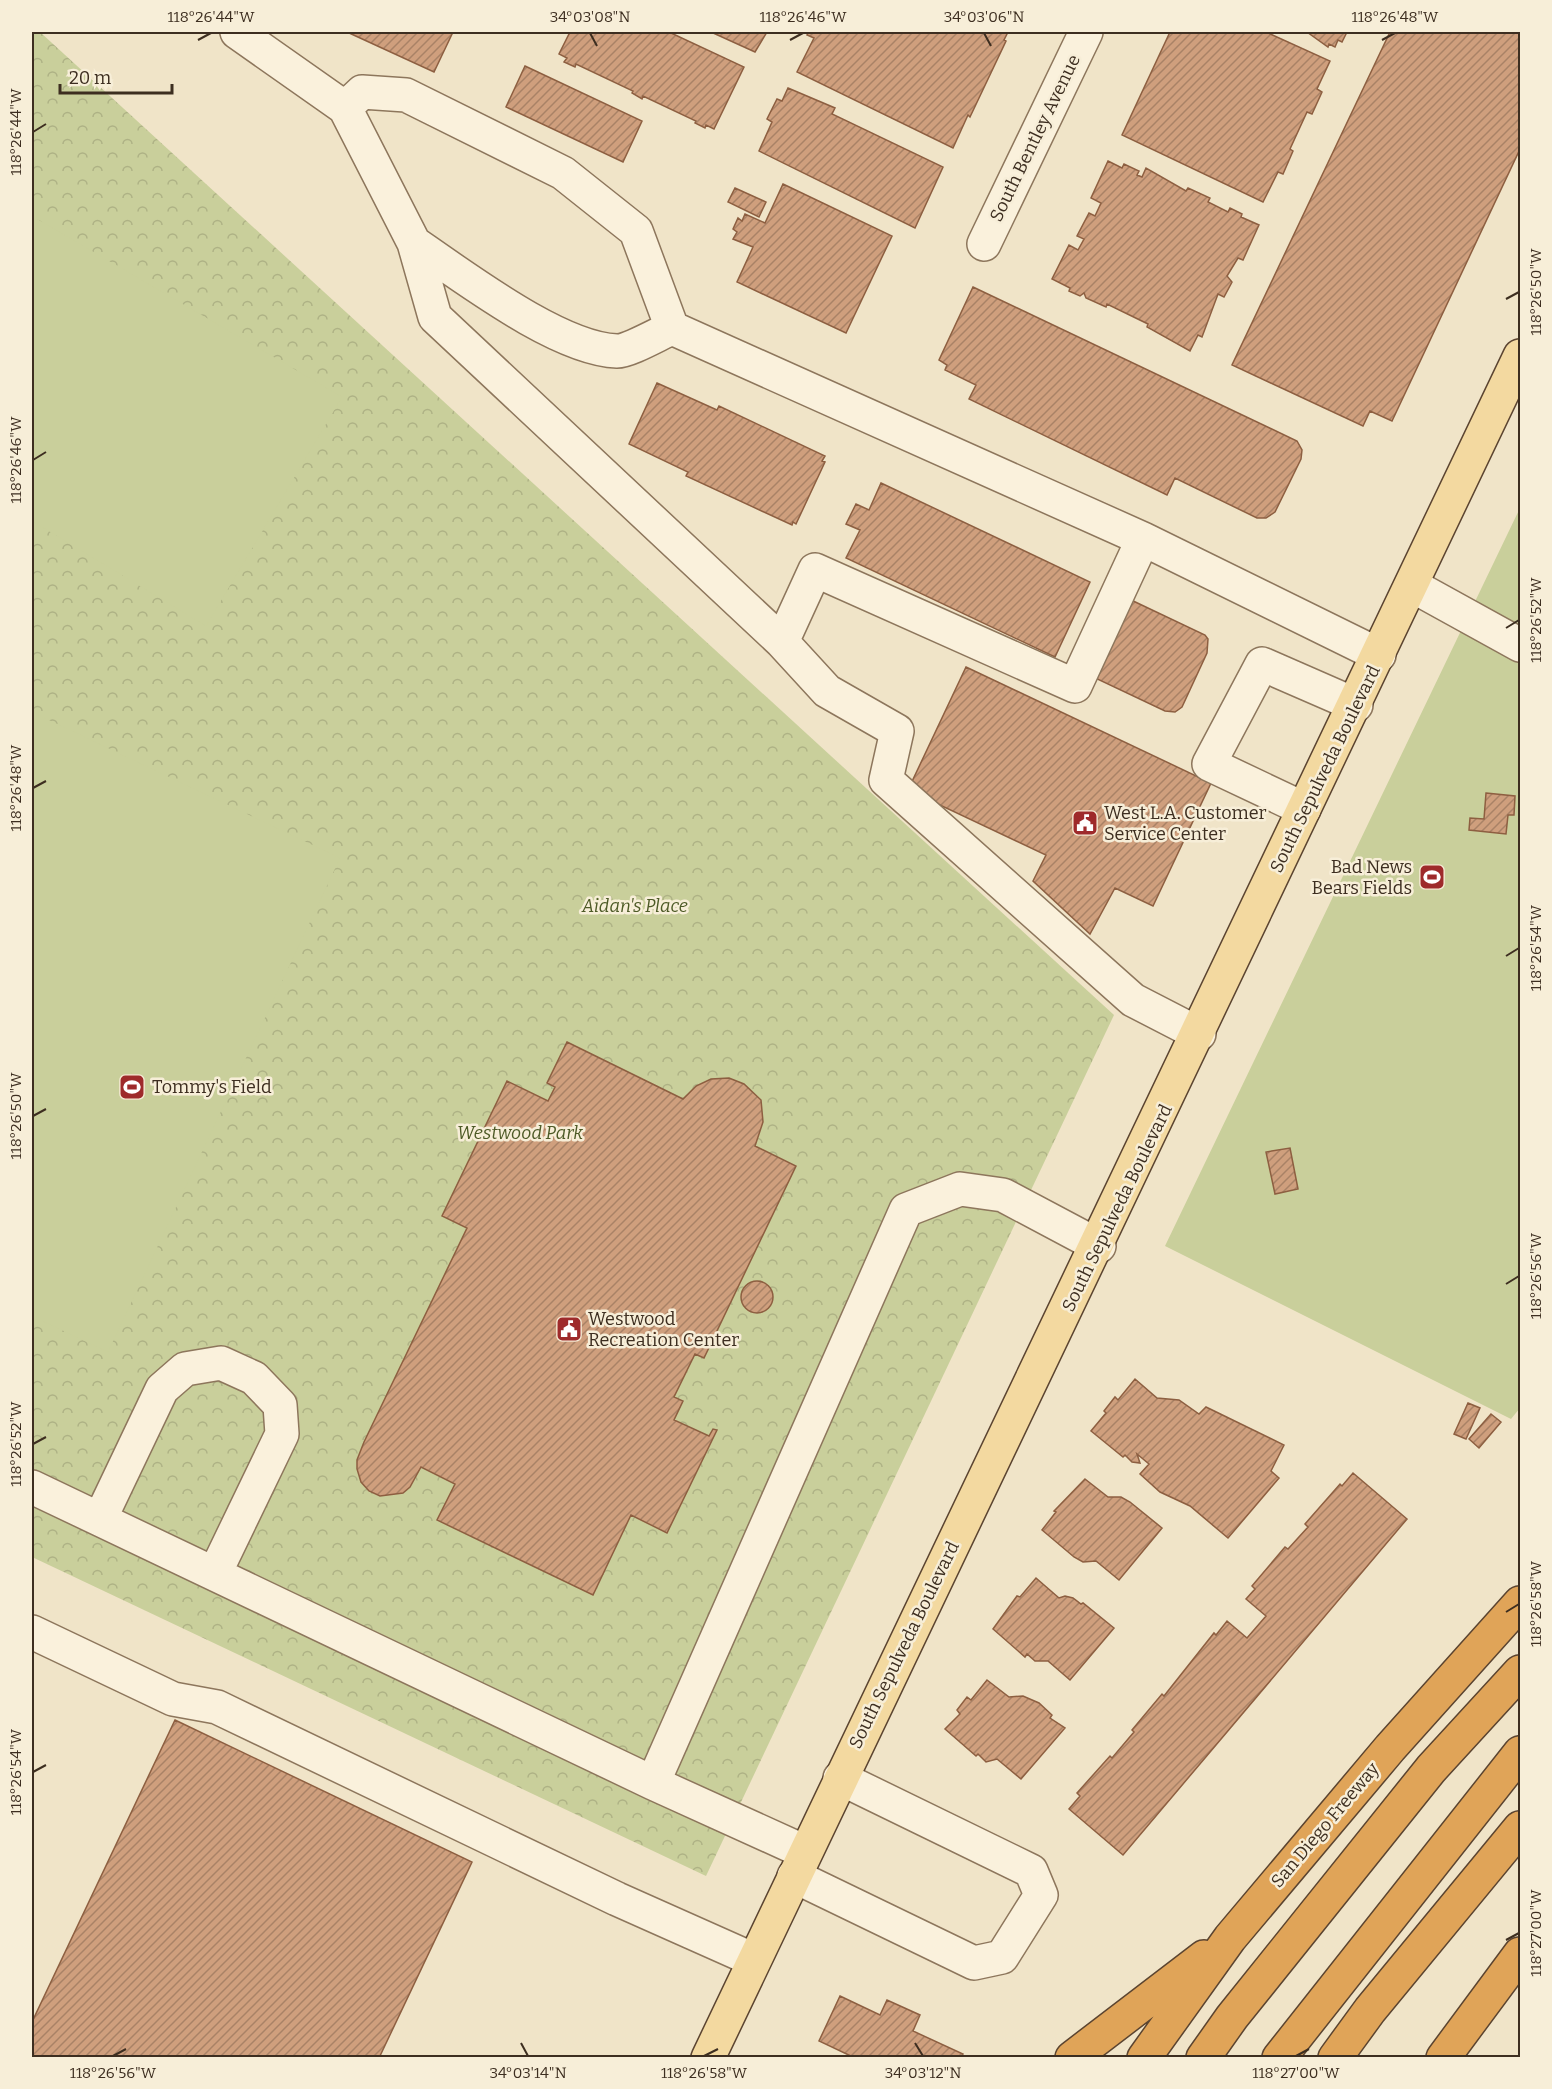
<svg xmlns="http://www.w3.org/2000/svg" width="1552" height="2089" viewBox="0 0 1552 2089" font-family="Bitter,serif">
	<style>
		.park { fill: url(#park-crowns) }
		.garden { fill: #c9cf9b }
		.building { fill: url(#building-hatch); stroke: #8d5f41; stroke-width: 1.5 }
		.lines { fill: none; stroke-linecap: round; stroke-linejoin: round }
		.minor-casing { stroke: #8d765c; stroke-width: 36 }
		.major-casing { stroke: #5b4430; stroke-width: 36 }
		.highway-casing { stroke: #5b4430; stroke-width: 36 }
		.minor { stroke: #faf1dc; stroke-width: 33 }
		.major { stroke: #f3d9a0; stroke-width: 33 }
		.highway { stroke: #e0a458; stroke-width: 33 }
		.ticks { fill: none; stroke: #3d2e20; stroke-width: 2 }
		.labels { text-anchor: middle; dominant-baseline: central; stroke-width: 5; stroke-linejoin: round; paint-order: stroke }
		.street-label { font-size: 18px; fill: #3d2e20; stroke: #f7eed8 }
		.poi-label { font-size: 18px; fill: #3d2e20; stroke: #f7eed8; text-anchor: start }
		.park-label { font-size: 18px; font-style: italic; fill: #4d5a26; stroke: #f7eed8 }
		.neatline { fill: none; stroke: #3d2e20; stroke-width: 2 }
		.ticks-label { font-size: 15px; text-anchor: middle; fill: #3d2e20 }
	</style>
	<defs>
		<pattern id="park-crowns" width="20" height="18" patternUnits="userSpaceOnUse" patternTransform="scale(1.5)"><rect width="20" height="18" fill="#c9cf9b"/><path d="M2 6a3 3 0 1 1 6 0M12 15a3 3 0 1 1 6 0" fill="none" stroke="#aeb285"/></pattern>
		<pattern id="building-hatch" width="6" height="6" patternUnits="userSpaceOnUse" patternTransform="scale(1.5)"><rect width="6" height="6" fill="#cf9f7d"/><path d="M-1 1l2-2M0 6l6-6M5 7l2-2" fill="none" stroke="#a98266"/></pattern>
	</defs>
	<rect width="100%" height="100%" fill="#f0e4c8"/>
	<path class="park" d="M 32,32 L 40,32 L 1114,1015 L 706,1876 L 32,1557 Z"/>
	<path class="garden" d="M 32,216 L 342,397 L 206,626 L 32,521 Z
		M 1520,508 L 1520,1408 L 1511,1419 L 1165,1246 Z
		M 32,712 L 340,858 L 108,1352 L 32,1316 Z"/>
	<path class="building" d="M 347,32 L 453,32 L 434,72 Z
		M 570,32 L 669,32 L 744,67 L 714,129 L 706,125 L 705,128 L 695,123 L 696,121 L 643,96 L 642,99 L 632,93 L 633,91 L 576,64 L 575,67 L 564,62 L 567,58 L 559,54 Z
		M 711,32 L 767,32 L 755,52 Z
		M 809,32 L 1008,32 L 1004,40 L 1006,41 L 970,117 L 968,115 L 953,148 L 797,72 L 814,38 L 807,35 Z
		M 1170,32 L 1266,32 L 1330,61 L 1317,89 L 1322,92 L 1312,114 L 1307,112 L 1290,149 L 1293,151 L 1283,174 L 1278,172 L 1263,202 L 1122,135 Z
		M 1307,32 L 1347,32 L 1342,42 L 1338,40 L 1335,47 L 1329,44 L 1328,47 Z
		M 1390,32 L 1520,32 L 1520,149 L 1392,421 L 1370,411 L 1363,426 L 1232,365 Z
		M 525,66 L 642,121 L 623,162 L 506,107 Z
		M 788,88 L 835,108 L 832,114 L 943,167 L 915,228 L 759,151 L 772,122 L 767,119 L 777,99 L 782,101 Z
		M 1108,161 L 1122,168 L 1124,164 L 1139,171 L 1137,175 L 1142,177 L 1146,168 L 1186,191 L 1188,188 L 1210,198 L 1208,202 L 1228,212 L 1230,208 L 1242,214 L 1241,217 L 1259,225 L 1243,260 L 1238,258 L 1227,276 L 1232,282 L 1224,297 L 1218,294 L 1202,337 L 1198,335 L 1190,351 L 1147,327 L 1148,324 L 1107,304 L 1106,307 L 1086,298 L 1084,293 L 1080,296 L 1069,291 L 1070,288 L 1052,279 L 1069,245 L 1078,250 L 1084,239 L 1077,236 L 1089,213 L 1095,216 L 1101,203 L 1091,198 Z
		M 783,184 L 892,236 L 846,333 L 737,282 L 753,247 L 733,239 L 737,232 L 733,229 L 738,218 L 742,221 L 745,214 L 765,223 Z
		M 735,188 L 766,202 L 759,217 L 728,202 Z
		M 973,287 L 1297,441 L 1302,450 L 1301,459 L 1275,512 L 1266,518 L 1257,518 L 1175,478 L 1167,495 L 969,399 L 976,385 L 945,370 L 947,365 L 939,360 Z
		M 657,383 L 717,410 L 719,406 L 825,456 L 822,461 L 825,462 L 796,524 L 793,522 L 792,525 L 686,476 L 688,472 L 629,444 Z
		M 881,483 L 1090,582 L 1055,657 L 846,558 L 860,530 L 846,524 L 856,504 L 869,510 Z
		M 1129,599 L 1205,635 L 1208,639 L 1207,653 L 1182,707 L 1175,712 L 1165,711 L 1093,677 Z
		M 966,667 L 1211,783 L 1153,906 L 1115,888 L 1090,934 L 1033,881 L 1046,855 L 908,790 Z
		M 1486,793 L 1515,796 L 1514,815 L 1508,815 L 1506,834 L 1469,830 L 1470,818 L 1484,819 Z
		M 567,1042 L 683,1099 L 696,1086 L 711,1079 L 729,1078 L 744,1084 L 761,1100 L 763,1122 L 755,1146 L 796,1166 L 704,1358 L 695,1354 L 674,1397 L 683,1401 L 674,1420 L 709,1436 L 713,1429 L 717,1430 L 667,1533 L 631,1515 L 593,1595 L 437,1520 L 455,1484 L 421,1467 L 410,1487 L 403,1493 L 380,1496 L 369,1491 L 361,1482 L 357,1469 L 357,1460 L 364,1442 L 467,1228 L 442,1216 L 507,1081 L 548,1101 L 555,1087 L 547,1083 Z
		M 1290,1148 L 1298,1189 L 1275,1194 L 1266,1152 Z
		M741 1297a16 16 0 1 1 32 0a16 16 0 1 1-32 0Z
		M 1135,1379 L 1157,1398 L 1179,1400 L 1199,1414 L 1206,1407 L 1284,1445 L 1271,1471 L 1279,1478 L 1228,1538 L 1190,1506 L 1160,1492 L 1140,1474 L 1149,1464 L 1137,1454 L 1140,1463 L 1132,1462 L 1125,1455 L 1123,1457 L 1091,1431 L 1106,1413 L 1104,1411 L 1115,1397 L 1118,1400 Z
		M 1468,1403 L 1480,1408 L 1466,1439 L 1454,1434 Z
		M 1491,1414 L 1501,1422 L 1479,1448 L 1469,1439 Z
		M 1353,1473 L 1407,1519 L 1123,1855 L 1069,1809 L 1080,1796 L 1077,1793 L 1110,1756 L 1112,1758 L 1134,1732 L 1132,1730 L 1162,1694 L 1164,1696 L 1214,1633 L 1216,1635 L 1227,1621 L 1247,1638 L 1266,1616 L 1246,1599 L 1255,1589 L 1252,1586 L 1285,1547 L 1288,1549 L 1308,1527 L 1305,1524 L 1340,1484 L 1342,1486 Z
		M 1085,1479 L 1108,1497 L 1121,1497 L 1130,1502 L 1162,1528 L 1119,1580 L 1096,1561 L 1083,1562 L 1074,1557 L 1042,1530 L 1056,1512 L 1054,1511 Z
		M 1036,1578 L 1059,1598 L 1065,1596 L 1073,1598 L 1081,1604 L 1083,1603 L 1114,1628 L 1070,1680 L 1048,1661 L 1035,1661 L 1027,1654 L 1025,1657 L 993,1629 L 1017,1596 L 1020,1597 Z
		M 987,1680 L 1009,1697 L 1023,1696 L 1039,1703 L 1052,1715 L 1050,1718 L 1065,1728 L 1021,1779 L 997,1759 L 986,1762 L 978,1754 L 976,1756 L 945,1729 L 960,1714 L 957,1710 L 967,1697 L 971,1700 Z
		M 175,1720 L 472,1862 L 379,2058 L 32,2058 L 32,2022 Z
		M 840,1996 L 880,2015 L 887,2000 L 920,2015 L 913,2031 L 963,2054 L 960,2058 L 855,2058 L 819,2041 Z"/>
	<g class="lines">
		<g class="minor-casing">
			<path id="minor" d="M 237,32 L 345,108 L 414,243 L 435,317 L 782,642 L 827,691 L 897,731 L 886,780 L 1133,1000 L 1199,1034
				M 345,108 L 362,92 L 406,95 L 563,173 L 636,231 L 672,328 L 1143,539
				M 414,243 C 463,276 558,349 617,351 C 629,351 660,333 672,328
				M 984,244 L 1086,32
				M 1413,586 L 1520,645
				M 782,642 L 815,570 L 1075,686 L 1143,539 L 1379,655
				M 1304,809 L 1209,764 L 1262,664 L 1356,705
				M 32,1487 L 653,1783 L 805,1852
				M 100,1519 L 162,1389 L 185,1369 L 221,1363 L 254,1378 L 280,1405 L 282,1434 L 215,1573
				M 32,1632 L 173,1699 L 217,1707 L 617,1899 L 754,1960
				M 653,1783 L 906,1210 L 960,1189 L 1003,1195 L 1099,1246
				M 794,1876 L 974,1963 L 1002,1957 L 1041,1895 L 1031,1871 L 840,1778"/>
		</g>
		<g class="major-casing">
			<path id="major" d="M 708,2058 C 978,1490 1254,925 1520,356"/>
		</g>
		<g class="highway-casing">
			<path id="highway" d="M 1072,2058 L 1204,1957
				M 1144,2058 L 1230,1938 L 1390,1748 L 1520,1603
				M 1203,2058 L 1232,2017 L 1431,1769 L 1520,1672
				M 1279,2058 L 1520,1753
				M 1335,2058 L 1370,2010 L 1520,1828
				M 1443,2058 L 1520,1954"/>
		</g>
		<use href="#minor" class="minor"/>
		<use href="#major" class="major"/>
		<use href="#highway" class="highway"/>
	</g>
	<path class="ticks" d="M 590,33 L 597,46M 984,33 L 991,46M 198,40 L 211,33M 790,40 L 803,33M 1382,40 L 1395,33M 33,132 L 46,124M 1506,299 L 1519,292M 33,460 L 46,452M 1506,628 L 1519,620M 33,788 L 46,781M 1506,956 L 1519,948M 33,1116 L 46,1109M 1506,1284 L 1519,1276M 33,1444 L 46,1437M 1506,1612 L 1519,1604M 33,1772 L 46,1765M 1506,1940 L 1519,1933M 521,2043 L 528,2056M 915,2043 L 923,2056M 113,2056 L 126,2049M 704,2056 L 718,2049M 1296,2056 L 1309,2049"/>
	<defs>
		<g id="civic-square" transform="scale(1.35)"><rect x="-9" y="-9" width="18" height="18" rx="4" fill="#9e2a2b" stroke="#f7eed8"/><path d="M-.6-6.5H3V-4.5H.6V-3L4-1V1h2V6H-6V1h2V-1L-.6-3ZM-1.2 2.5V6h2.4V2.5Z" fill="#fff"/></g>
		<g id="stadium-square" transform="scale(1.35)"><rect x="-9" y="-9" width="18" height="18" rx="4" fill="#9e2a2b" stroke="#f7eed8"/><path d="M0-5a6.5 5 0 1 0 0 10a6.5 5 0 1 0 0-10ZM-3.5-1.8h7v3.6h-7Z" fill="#fff"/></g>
	</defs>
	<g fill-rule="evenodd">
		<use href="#civic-square" x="1085" y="823"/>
		<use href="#stadium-square" x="1432" y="877"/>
		<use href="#stadium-square" x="132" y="1087"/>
		<use href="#civic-square" x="569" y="1329"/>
	</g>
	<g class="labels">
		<g class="street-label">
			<text transform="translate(1035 138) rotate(-64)">South Bentley Avenue</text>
			<text transform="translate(1325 769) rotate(-64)">South Sepulveda Boulevard</text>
			<text transform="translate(1117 1208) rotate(-64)">South Sepulveda Boulevard</text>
			<text transform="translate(904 1645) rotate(-64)">South Sepulveda Boulevard</text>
			<text transform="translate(1325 1825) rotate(-50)">San Diego Freeway</text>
		</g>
		<g class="poi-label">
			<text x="1104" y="813">West L.A. Customer<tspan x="1104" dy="21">Service Center</tspan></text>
			<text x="1412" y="867" text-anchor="end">Bad News<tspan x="1412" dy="21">Bears Fields</tspan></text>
			<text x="152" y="1087">Tommy's Field</text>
			<text x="588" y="1319">Westwood<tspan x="588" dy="21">Recreation Center</tspan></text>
		</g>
		<g class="park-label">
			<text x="635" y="906">Aidan's Place</text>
			<text x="520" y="1133">Westwood Park</text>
		</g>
	</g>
	<rect width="1552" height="2089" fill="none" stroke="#f7eed8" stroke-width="66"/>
	<path d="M60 84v9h112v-9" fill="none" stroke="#3d2e20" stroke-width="3"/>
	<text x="69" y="84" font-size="18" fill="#3d2e20" stroke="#f7eed8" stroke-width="4.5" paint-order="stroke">20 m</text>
	<rect x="33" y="33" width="1486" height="2023" class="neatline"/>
	<g class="ticks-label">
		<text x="211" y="22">118°26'44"W</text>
		<text x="590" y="22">34°03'08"N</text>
		<text x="803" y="22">118°26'46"W</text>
		<text x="984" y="22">34°03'06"N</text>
		<text x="1395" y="22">118°26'48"W</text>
		<text transform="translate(16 132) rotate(-90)" y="5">118°26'44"W</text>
		<text transform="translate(1536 292) rotate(-90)" y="5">118°26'50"W</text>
		<text transform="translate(16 460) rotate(-90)" y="5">118°26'46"W</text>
		<text transform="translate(1536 620) rotate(-90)" y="5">118°26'52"W</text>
		<text transform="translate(16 788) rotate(-90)" y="5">118°26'48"W</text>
		<text transform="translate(1536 948) rotate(-90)" y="5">118°26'54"W</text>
		<text transform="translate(16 1116) rotate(-90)" y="5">118°26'50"W</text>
		<text transform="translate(1536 1276) rotate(-90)" y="5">118°26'56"W</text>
		<text transform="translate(16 1444) rotate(-90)" y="5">118°26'52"W</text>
		<text transform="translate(1536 1604) rotate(-90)" y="5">118°26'58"W</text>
		<text transform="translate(16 1772) rotate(-90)" y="5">118°26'54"W</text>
		<text transform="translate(1536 1933) rotate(-90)" y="5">118°27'00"W</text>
		<text x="113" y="2078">118°26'56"W</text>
		<text x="528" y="2078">34°03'14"N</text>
		<text x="704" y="2078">118°26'58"W</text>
		<text x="923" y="2078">34°03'12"N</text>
		<text x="1296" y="2078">118°27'00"W</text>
	</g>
</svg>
